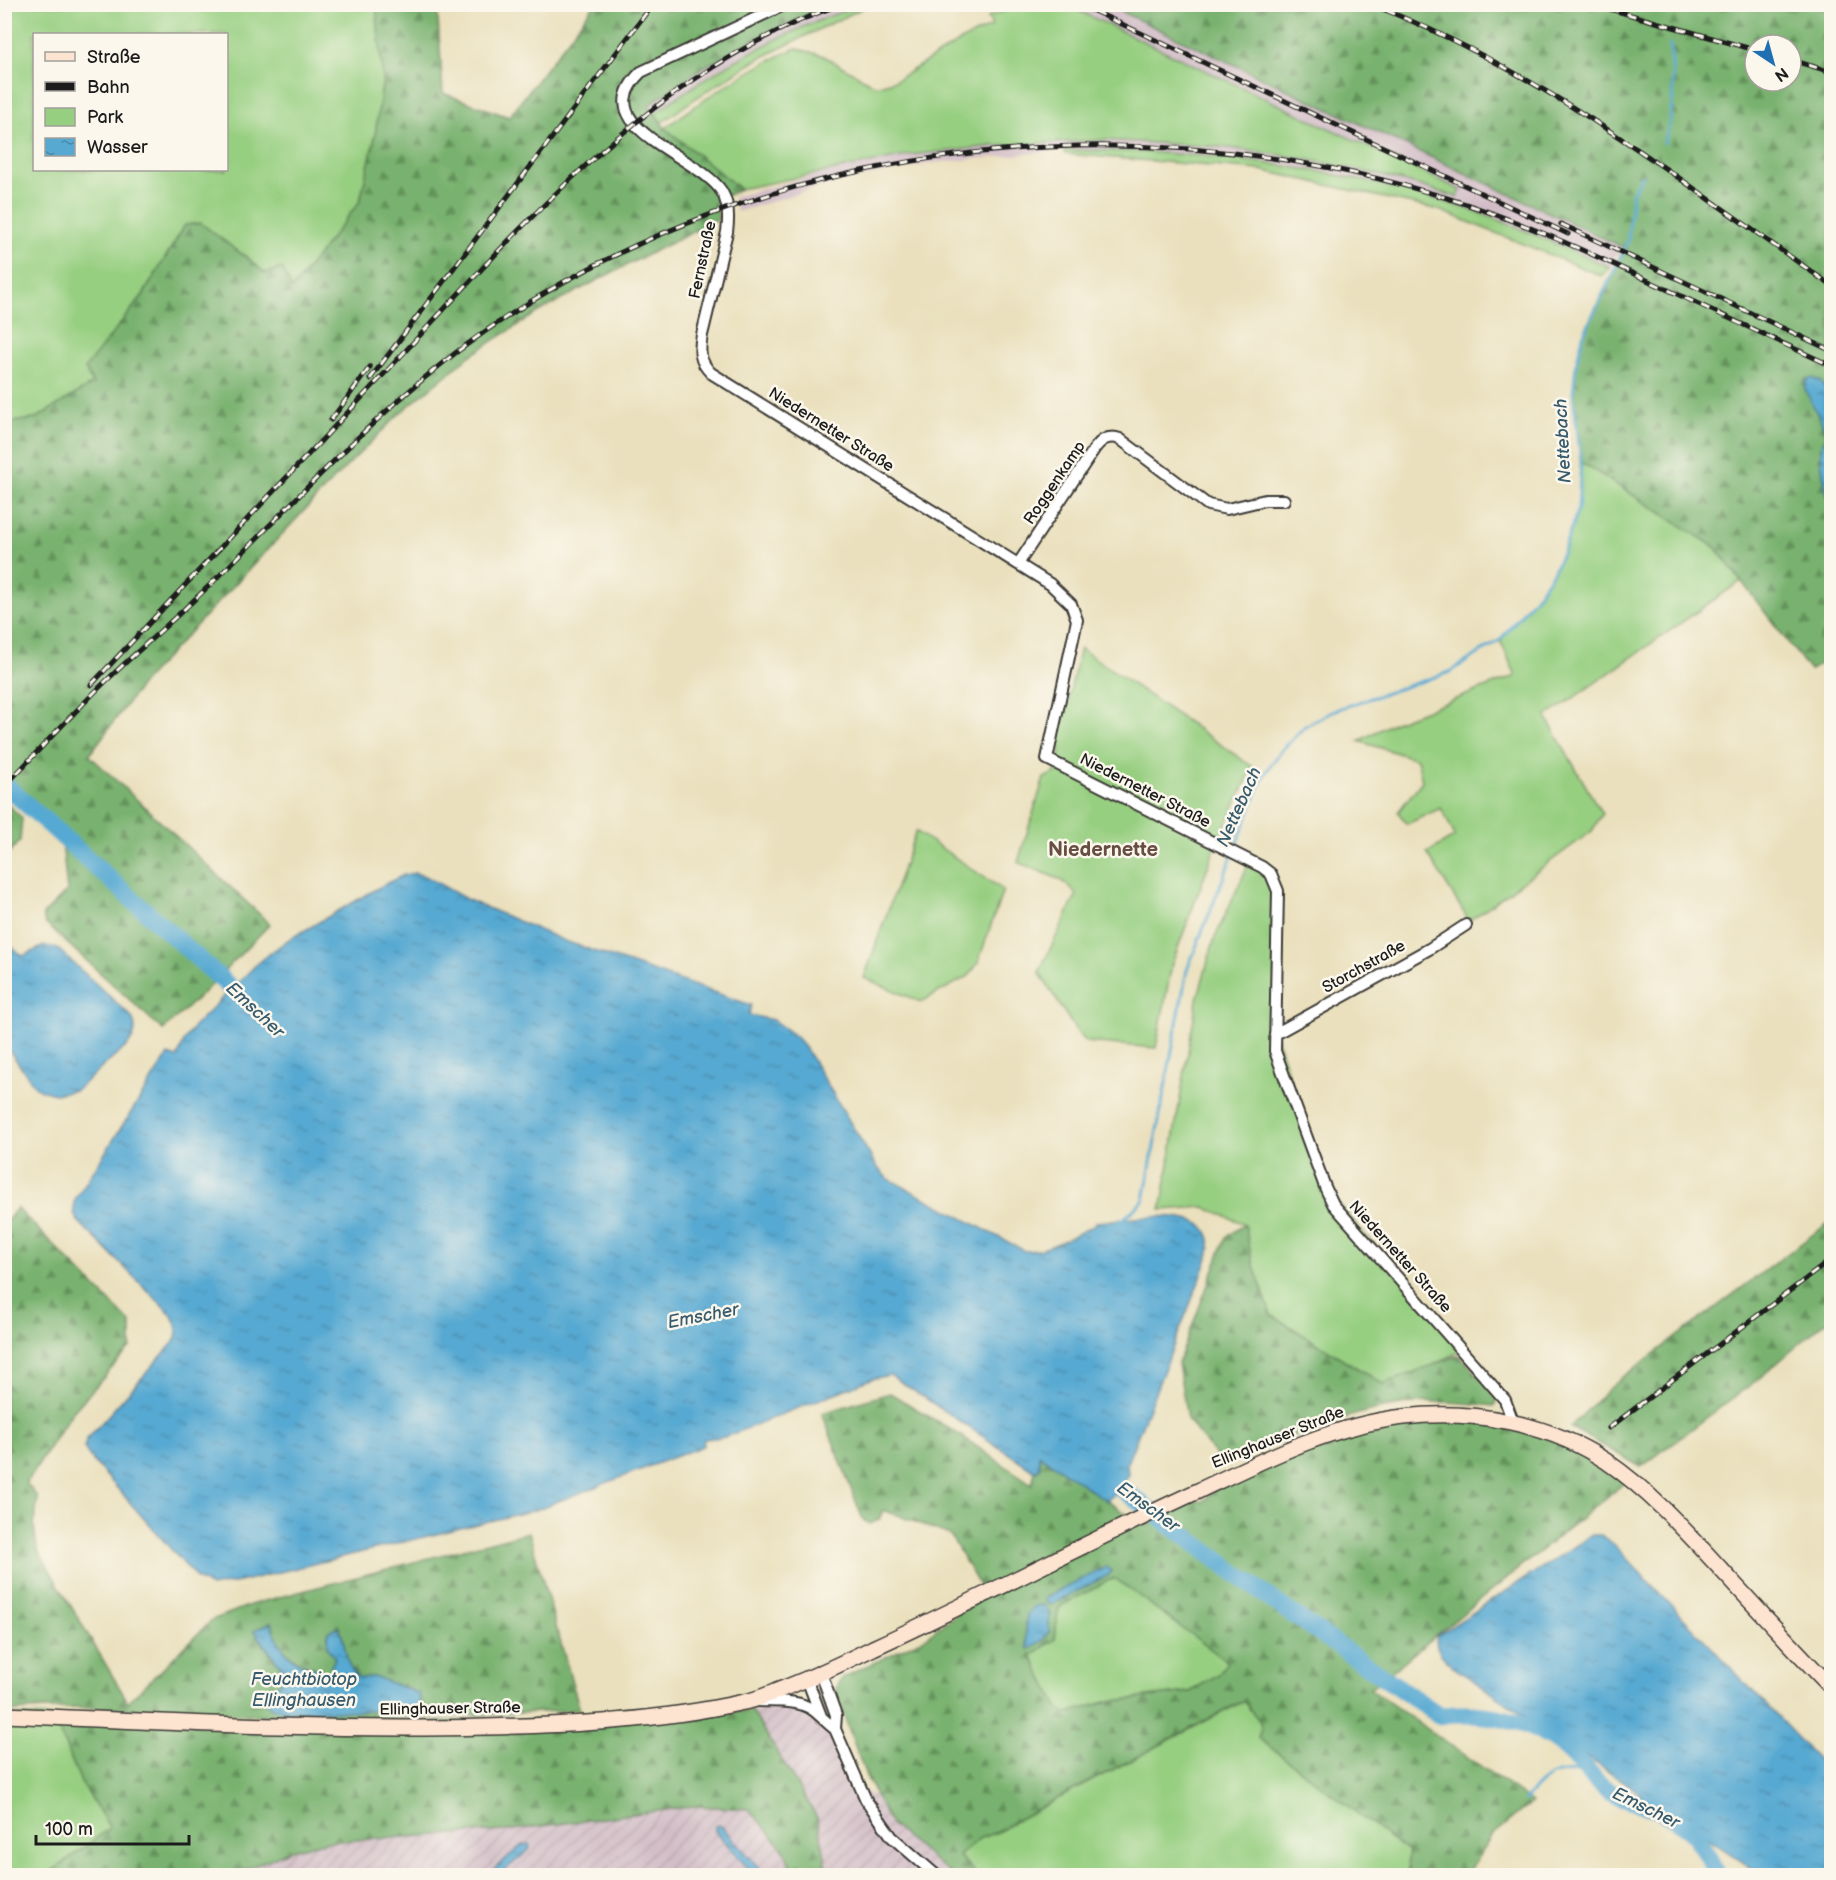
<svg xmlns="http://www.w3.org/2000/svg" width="1836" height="1880" viewBox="0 0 1836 1880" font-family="'Balsamiq Sans',sans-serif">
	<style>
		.industrial { fill: url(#industrial-furrows) }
		.railway { fill: #d2bdc7 }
		.green { fill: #97cf81; stroke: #5a764e; stroke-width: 1.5; fill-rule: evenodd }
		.forest { fill: url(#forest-firs); stroke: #4a6746; stroke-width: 1.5; fill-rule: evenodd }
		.water { fill: url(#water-ripples); stroke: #3a6277; stroke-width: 1.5 }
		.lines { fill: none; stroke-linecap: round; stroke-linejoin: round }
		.stream { stroke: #57a9d2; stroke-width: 3 }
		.river { stroke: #57a9d2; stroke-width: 18 }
		.minor-casing { stroke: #3b3934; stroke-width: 14 }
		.secondary-casing { stroke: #3b3934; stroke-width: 18 }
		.minor { stroke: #fff; stroke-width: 10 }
		.secondary { stroke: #fde4d1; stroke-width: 15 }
		.rail-casing { stroke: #1c1c1c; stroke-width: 5 }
		.rail { stroke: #fbf7ec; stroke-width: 3; stroke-dasharray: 9; stroke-linecap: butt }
		.labels { text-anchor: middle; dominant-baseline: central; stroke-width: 5; stroke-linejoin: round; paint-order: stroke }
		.street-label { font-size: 16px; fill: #1c1c1c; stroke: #fbf7ec }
		.water-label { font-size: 18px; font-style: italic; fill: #375b6e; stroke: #fbf7ec }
		.quarter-label { font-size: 20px; font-weight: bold; fill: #674d42; stroke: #fbf7ec }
	</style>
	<defs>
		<pattern id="industrial-furrows" width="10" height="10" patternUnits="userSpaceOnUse" patternTransform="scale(1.5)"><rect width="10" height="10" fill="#d2bdc7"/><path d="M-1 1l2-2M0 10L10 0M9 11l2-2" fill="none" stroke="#b4a2aa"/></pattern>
		<pattern id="forest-firs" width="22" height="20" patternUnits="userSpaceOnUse" patternTransform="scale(1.5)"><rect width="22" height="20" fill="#79b26f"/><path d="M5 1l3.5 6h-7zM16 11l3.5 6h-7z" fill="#62905a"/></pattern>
		<pattern id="water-ripples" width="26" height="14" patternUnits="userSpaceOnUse" patternTransform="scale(1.5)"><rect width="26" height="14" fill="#57a9d2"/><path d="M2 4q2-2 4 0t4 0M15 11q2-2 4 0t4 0" fill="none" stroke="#4789aa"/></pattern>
	</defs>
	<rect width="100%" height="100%" fill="#fbf7ec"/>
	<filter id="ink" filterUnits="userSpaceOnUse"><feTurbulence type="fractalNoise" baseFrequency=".0167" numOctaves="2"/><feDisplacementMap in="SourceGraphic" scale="12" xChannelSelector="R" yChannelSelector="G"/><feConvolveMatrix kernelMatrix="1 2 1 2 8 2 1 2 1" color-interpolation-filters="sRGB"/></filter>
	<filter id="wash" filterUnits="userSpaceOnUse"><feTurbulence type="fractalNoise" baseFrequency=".008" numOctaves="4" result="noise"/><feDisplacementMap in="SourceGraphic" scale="24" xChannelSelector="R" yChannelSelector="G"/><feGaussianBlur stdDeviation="1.35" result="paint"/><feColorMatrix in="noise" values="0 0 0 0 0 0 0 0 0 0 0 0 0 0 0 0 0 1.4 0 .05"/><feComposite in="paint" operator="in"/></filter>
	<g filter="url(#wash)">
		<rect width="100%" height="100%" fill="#eae0bd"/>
		<path class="industrial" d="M 775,1708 L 806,1710 L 834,1732 L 857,1789 L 875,1796 L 891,1825 L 952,1875 L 802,1875 L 827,1868 L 752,1711 Z
			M 695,1806 L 749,1809 L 785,1851 L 793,1875 L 232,1876 L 291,1850 L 324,1842 L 505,1831 Z"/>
		<path class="railway" d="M 832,5 L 861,5 L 763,45 L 715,71 L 641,123 L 649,105 L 701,69 L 759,37 Z
			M 1066,5 L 1107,5 L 1620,247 L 1610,267 L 1461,206 L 1410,191 L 1343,175 L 1275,163 L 1221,156 L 1107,150 L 1064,150 L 933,163 L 825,185 L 737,212 L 733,197 L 832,171 L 910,155 L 995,146 L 1104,140 L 1222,147 L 1293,157 L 1351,168 L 1414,184 L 1456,197 L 1460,190 Z"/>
		<path class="green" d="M 5,5 L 376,5 L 383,79 L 374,142 L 360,201 L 292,289 L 265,273 L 247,257 L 231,247 L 201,224 L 185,225 L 143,295 L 86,368 L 93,384 L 35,419 L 5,423 ZM 34,34 L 226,34 L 226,170 L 34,170 Z
			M 861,5 L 869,5 L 756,60 L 696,98 L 661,123 L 655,113 C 719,66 785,30 861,5 Z
			M 1006,5 L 1066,5 L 1461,190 L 1457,197 L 1414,184 L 1351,168 L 1293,157 L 1222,147 L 1104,140 L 995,146 L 910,155 L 740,189 L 665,128 C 706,97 749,69 796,48 L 824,56 L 876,86 L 896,80 L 962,40 L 992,26 L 988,17 L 1008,10 Z
			M 1064,150 C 1198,150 1329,165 1458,206 C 1510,222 1560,246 1610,267 L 1602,276 L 1439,210 L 1260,170 L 1066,154 Z
			M 1581,462 L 1715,547 L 1741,581 L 1546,717 L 1602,814 L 1592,831 L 1469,921 L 1427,853 L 1455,836 L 1441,808 L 1407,824 L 1398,812 L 1422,781 L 1417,759 L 1358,741 L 1395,722 L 1516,676 L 1500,640 L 1538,594 L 1553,572 L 1564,549 L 1578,509 Z
			M 1080,648 L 1253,767 L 1213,853 L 1172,964 L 1156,1048 L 1086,1042 L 1073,1026 L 1039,972 L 1077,894 L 1061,880 L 1018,862 L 1044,778 L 1056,772 L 1061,751 L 1058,744 Z
			M 916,831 L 1003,890 L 978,963 L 969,976 L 921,1002 L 864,978 Z
			M 1248,865 L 1257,865 L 1278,891 L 1275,1033 L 1325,1187 L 1462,1350 L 1428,1368 L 1383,1384 L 1271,1315 L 1252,1261 L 1245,1224 L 1204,1207 L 1161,1210 L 1197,1000 L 1214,940 Z
			M 1116,1579 L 1229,1662 L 1219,1674 L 1190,1692 L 1106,1702 L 1067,1713 L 1059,1709 L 1031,1655 L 1055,1639 L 1058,1610 L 1062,1605 L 1109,1580 Z
			M 1244,1701 L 1263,1724 L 1258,1738 L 1409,1852 L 1409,1876 L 977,1876 L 959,1856 L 980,1838 L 1000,1831 L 1015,1821 Z
			M 5,1715 L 53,1717 L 81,1782 L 110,1828 L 46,1875 L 5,1876 Z"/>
		<path class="forest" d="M 376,5 L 437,5 L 443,93 L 509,117 L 594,5 L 832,5 L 758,37 L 701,69 L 649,105 L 665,128 L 740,189 L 715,202 L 719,219 L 611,273 L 540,311 L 471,355 L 400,413 L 334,479 L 144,681 L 89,755 L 270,924 L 202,994 L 163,1030 L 45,923 L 43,915 L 67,891 L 61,832 L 5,776 L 5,423 L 35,419 L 92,384 L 85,368 L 143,295 L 185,225 L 201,223 C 222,240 245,255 265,273 L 282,268 L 292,289 L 360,201 L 374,142 L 383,79 Z
			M 1107,5 L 1831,5 L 1831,655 L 1810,671 L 1715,547 L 1581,462 C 1578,430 1570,397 1576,364 C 1582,323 1609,287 1624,248 ZM 1755,45 L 1791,45 L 1791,81 L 1755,81 Z
			M 5,802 L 22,818 L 20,841 L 5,857 Z
			M 17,1208 L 131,1323 L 131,1347 L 71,1414 L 26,1483 L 38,1498 L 34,1525 L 37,1549 L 128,1702 L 212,1620 L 253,1604 L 529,1532 L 580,1710 C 485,1715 390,1721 294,1717 C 198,1713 101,1702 5,1712 L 4,1224 ZM 270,1623 C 282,1660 300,1664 334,1674 L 332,1667 L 335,1658 L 328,1648 L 328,1632 L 338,1626 L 350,1670 L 359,1678 L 376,1677 L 420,1694 L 418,1712 L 405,1711 L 284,1678 L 282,1668 L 257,1636 Z
			M 1831,1221 L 1831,1317 L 1762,1376 L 1641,1467 L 1570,1427 L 1616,1382 Z
			M 1245,1224 L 1252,1261 L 1271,1315 L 1383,1384 L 1459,1355 L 1494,1392 L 1498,1400 L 1494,1406 C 1466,1403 1435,1400 1406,1404 C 1342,1413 1283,1439 1224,1466 L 1187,1419 L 1178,1363 L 1226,1237 Z
			M 890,1393 L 958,1434 L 1032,1484 L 1035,1471 L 1040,1468 L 1038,1454 L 1143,1525 L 1187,1496 L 1202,1502 L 1232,1475 L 1360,1426 L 1460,1415 L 1557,1436 L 1629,1479 L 1370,1689 L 1532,1802 L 1491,1836 L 1467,1875 L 1409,1875 L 1408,1852 L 1258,1738 L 1262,1724 L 1243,1701 L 1015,1821 L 1000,1831 L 980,1838 L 959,1856 L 977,1875 L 952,1875 L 891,1825 L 865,1774 L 836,1693 L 836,1687 L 842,1678 L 923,1639 L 984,1594 L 950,1535 L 883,1510 L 879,1520 L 870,1524 L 863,1520 L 822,1413 ZM 1116,1579 L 1228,1662 L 1219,1674 L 1190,1692 L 1106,1702 L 1067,1713 L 1059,1709 L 1031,1656 L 1055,1639 L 1058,1610 L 1062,1605 L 1109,1580 Z
			M 752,1711 L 818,1819 L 827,1868 L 802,1875 L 793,1875 L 785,1851 L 749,1809 L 695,1806 L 505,1831 L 324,1842 L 291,1850 L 232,1875 L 46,1876 L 110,1828 L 81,1782 L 53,1717 L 210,1725 L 650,1718 Z"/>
		<path class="water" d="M 1812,378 L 1821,382 L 1831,397 L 1831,505 C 1826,496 1818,454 1822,444 C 1823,441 1826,439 1828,436 L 1805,389 L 1806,381 Z
			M 415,873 L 427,877 L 466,899 L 565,941 L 751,1005 L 749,1015 L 773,1020 L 795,1036 L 806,1049 L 877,1167 L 887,1178 L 1025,1251 C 1048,1252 1073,1235 1093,1226 L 1095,1222 C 1121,1220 1192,1206 1207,1232 C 1213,1241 1209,1254 1206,1264 L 1127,1463 L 1128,1475 L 1107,1501 L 1039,1455 L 1040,1468 L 1035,1471 L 890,1375 L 871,1379 L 725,1437 L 704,1439 L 703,1446 L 535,1510 L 239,1582 L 211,1587 L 197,1579 L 89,1456 L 84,1447 L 87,1439 L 174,1342 C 180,1331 176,1324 171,1314 L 78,1221 L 74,1214 L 74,1201 L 168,1055 L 177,1058 L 184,1041 L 195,1025 L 262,959 L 288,940 L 378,888 L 404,875 Z
			M 44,946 L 53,947 L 59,950 L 131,1016 C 138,1028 135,1037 126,1047 L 76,1090 L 55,1094 L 40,1090 L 34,1085 L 5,1045 L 5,947 L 12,947 L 23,956 Z
			M 1592,1535 L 1602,1535 L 1611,1542 L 1831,1773 L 1831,1875 L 1762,1875 L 1456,1669 C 1446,1660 1433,1650 1437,1636 Z
			M 1106,1567 L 1111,1570 L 1109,1575 L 1050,1605 L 1045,1602 L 1046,1597 Z
			M 1043,1605 L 1049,1612 L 1049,1632 L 1042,1641 L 1028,1649 C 1025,1642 1026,1622 1027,1614 L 1034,1606 Z
			M 271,1623 C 275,1637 286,1658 301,1664 C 311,1669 323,1671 333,1673 L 331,1667 L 335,1658 L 328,1648 L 328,1632 L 338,1626 C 348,1643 342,1664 359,1678 L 376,1677 L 420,1694 L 418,1712 L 405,1711 L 287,1711 L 271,1708 L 266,1703 L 268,1692 L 284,1679 L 282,1668 L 254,1630 Z
			M 718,1825 L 721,1826 L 764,1873 L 763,1875 L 754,1875 L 715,1831 L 715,1827 Z
			M 529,1844 L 530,1847 L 529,1850 L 499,1875 L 487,1875 L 522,1845 Z"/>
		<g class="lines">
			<path class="stream" d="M 1664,143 C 1675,111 1674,79 1670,45
				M 1120,1222 L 1144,1200 L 1187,970 L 1264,775 L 1281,751 L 1305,726 L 1338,709 L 1450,672 L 1500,640 L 1538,594 L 1553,572 L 1564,549 L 1578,509 L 1581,462 L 1573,393 L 1576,364 L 1583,336 L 1628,241 L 1632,194 L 1642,175
				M 1525,1800 C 1548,1773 1556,1768 1590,1773"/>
			<path class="river" d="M 4,784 L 250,1005
				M 1100,1473 L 1272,1600 L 1440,1716 C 1483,1711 1530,1719 1565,1748 C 1580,1760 1591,1779 1607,1790 C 1622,1801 1641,1802 1658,1810 C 1690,1824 1704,1845 1718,1876"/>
		</g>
	</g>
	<g filter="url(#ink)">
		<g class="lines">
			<g class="minor-casing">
				<path id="minor" d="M 786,4 L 641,72 C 584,128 698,154 722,192 C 729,204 729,218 727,232 L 702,335 C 699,351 699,361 711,373 L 1050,584 L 1071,604 L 1077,620 L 1047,759 L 1262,867 L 1271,874 L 1278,891 L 1275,1051 L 1325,1187 L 1333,1204 L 1505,1400 L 1513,1422
					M 1018,564 L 1095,448 C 1102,439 1109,435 1120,439 L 1208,505 L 1227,509 L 1265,500 L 1284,500
					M 1275,1034 L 1429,949 L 1466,925
					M 821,1673 L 836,1715 L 835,1729 L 866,1800 L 892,1837 L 937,1876
					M 807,1679 L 821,1716
					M 757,1701 C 775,1702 798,1699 813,1710 C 821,1716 827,1723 835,1729"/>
			</g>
			<g class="secondary-casing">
				<path id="secondary" d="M 4,1715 C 165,1722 325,1731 485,1727 C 572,1725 659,1721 744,1702 C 757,1700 769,1694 782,1689 C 813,1677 843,1663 873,1648 C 982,1598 1089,1541 1198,1491 C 1263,1460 1332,1425 1404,1417 C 1473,1409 1548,1423 1606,1461 C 1653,1493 1691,1537 1729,1578 C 1763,1615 1797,1652 1832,1688"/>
			</g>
			<use href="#minor" class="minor"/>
			<use href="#secondary" class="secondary"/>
			<g class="rail-casing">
				<path id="rail" d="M 1079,4 L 1568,234
					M 1370,4 C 1540,69 1684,183 1832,286
					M 1592,4 L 1755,50
					M 1791,60 L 1832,72
					M 1561,224 L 1832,351
					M 370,379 L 653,4
					M 331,420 L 370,367
					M 91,685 C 189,581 286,478 384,374 C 518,231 650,71 842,4
					M 4,787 C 38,751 71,715 106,681 C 144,645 184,611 221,574 C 298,498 372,417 458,351 C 735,143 1120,95 1447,198 C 1518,220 1584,250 1651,282 C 1711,310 1771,338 1832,366
					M 1609,1428 L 1832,1259"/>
			</g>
			<use href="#rail" class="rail"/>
		</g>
	</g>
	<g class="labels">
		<g class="street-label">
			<text transform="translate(703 260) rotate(-78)">Fernstraße</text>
			<text transform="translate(831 430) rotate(32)">Niedernetter Straße</text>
			<text transform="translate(1055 483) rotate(-56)">Roggenkamp</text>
			<text transform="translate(1145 791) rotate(27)">Niedernetter Straße</text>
			<text transform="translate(1364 967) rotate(-29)">Storchstraße</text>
			<text transform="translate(1400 1257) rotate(48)">Niedernetter Straße</text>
			<text transform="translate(1278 1438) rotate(-22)">Ellinghauser Straße</text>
			<text transform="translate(450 1709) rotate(-1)">Ellinghauser Straße</text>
		</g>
		<g class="water-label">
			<text transform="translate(1563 441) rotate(-93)">Nettebach</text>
			<text transform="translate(1239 807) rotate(-66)">Nettebach</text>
			<text transform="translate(255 1010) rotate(43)">Emscher</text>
			<text transform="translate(703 1316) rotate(-11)">Emscher</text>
			<text transform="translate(1148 1507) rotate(36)">Emscher</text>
			<text x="304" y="1679">Feuchtbiotop<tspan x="304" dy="21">Ellinghausen</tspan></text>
			<text transform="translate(1646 1808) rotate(26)">Emscher</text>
		</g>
		<g class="quarter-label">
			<text x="1103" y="850">Niedernette</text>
		</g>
	</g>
	<rect width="1836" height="1880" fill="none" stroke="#fbf7ec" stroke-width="24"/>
	<rect x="33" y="33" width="195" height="138" fill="#fbf7ec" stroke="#a29f99" stroke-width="1.5"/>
	<rect x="45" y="52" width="30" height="9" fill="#fde4d1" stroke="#a29f99" stroke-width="1.5"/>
	<text x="87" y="63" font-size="18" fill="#1c1c1c">Straße</text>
	<rect x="45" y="82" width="30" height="9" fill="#1c1c1c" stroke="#a29f99" stroke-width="1.5"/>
	<text x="87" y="93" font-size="18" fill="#1c1c1c">Bahn</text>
	<rect x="45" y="108" width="30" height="18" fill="#97cf81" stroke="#a29f99" stroke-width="1.5"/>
	<text x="87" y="123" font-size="18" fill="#1c1c1c">Park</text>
	<rect x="45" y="138" width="30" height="18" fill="url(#water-ripples)" stroke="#a29f99" stroke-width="1.5"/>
	<text x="87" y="153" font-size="18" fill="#1c1c1c">Wasser</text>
	<g transform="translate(1773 63) rotate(144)"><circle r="28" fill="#fbf7ec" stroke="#a29f99" stroke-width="1.5"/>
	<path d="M0-4.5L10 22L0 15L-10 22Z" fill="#1f6fb2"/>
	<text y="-9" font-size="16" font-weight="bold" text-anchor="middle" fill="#1c1c1c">N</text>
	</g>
	<path d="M36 1835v9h153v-9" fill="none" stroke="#1c1c1c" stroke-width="3"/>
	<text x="45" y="1835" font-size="18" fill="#1c1c1c" stroke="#fbf7ec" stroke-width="4.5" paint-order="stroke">100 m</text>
</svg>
